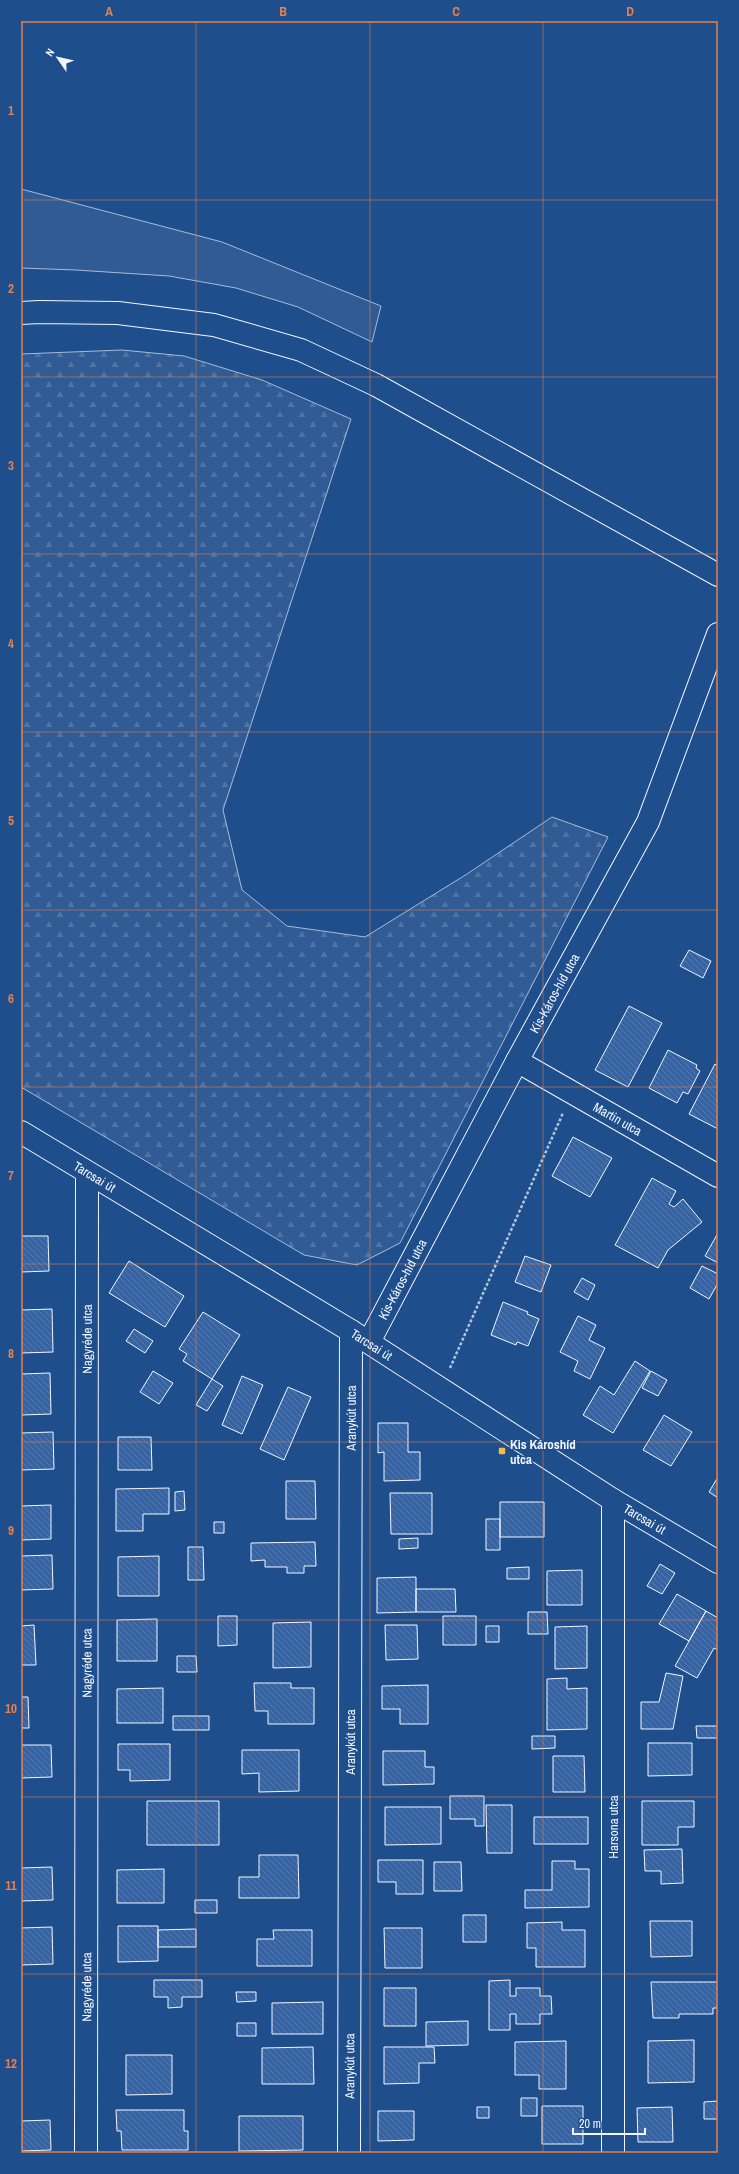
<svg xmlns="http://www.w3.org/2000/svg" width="739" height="2174" viewBox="0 0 739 2174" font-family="'Archivo Narrow',sans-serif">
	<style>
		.built { fill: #305b95; stroke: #a8bbd7 }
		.forest { fill: url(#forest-firs); stroke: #a8bbd7 }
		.building { fill: url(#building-back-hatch); stroke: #f2f6ff }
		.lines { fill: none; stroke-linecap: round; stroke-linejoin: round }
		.street-casing { stroke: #f2f6ff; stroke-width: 24 }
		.secondary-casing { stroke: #f2f6ff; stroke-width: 24 }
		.path { stroke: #b3c4dc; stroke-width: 2.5; stroke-dasharray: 3 2; stroke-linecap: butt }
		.street { stroke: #1f4e8c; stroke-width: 22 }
		.secondary { stroke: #1f4e8c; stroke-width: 22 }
		.grid { fill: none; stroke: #ea8049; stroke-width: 1; stroke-opacity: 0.55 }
		.poi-dot { fill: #ffb74d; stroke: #1f4e8c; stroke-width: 1.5 }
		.labels { text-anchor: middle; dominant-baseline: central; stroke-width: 3; stroke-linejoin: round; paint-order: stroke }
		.street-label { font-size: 13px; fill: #f2f6ff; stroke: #1f4e8c }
		.poi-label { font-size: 13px; font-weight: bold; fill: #f2f6ff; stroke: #1f4e8c; text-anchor: start }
		.neatline { fill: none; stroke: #ea8049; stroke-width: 1.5 }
		.grid-label { font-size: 13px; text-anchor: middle; font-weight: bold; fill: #ea8049 }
	</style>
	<defs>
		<pattern id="forest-firs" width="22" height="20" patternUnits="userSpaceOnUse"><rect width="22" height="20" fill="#305b95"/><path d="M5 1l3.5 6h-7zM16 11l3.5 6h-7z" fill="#4e73a5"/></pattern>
		<pattern id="building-back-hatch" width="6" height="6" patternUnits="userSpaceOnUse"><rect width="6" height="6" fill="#3563a3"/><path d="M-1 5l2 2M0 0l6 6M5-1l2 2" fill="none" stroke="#537ab1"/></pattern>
	</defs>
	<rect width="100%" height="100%" fill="#1f4e8c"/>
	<path class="built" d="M 21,189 L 222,242 L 381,306 L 372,342 L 298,307 L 236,288 L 169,276 L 76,270 L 21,268 Z"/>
	<path class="forest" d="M 122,350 L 184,356 L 262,380 L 351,419 L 223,810 L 242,890 L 287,926 L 365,937 L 467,874 L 552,817 L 608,837 L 400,1243 L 357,1265 L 304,1255 L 21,1087 L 21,354 Z"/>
	<path class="building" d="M 689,950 L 711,961 L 703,978 L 680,966 Z
		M 629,1006 L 662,1023 L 628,1087 L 595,1070 Z
		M 668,1050 L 697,1065 L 696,1068 L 700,1071 L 688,1094 L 683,1092 L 677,1103 L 649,1088 Z
		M 715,1064 L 718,1066 L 718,1129 L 689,1114 Z
		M 573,1137 L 612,1158 L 590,1197 L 552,1176 Z
		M 652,1178 L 676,1191 L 669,1204 L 674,1207 L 683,1199 L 702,1222 L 668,1250 L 658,1268 L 615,1245 Z
		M 718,1233 L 718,1263 L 705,1256 Z
		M 21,1236 L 48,1236 L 49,1271 L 21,1272 Z
		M 525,1256 L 551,1265 L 541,1292 L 515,1282 Z
		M 129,1261 L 184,1296 L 165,1327 L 109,1293 Z
		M 702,1266 L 718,1274 L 718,1283 L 709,1299 L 690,1288 Z
		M 582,1278 L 595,1285 L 588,1300 L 574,1292 Z
		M 503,1302 L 528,1312 L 527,1314 L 539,1319 L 528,1346 L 517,1342 L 516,1345 L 491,1335 Z
		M 52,1309 L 53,1352 L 21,1353 L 21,1310 Z
		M 203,1312 L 240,1335 L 212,1379 L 183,1361 L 187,1354 L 179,1349 Z
		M 578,1316 L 596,1325 L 589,1340 L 605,1348 L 590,1379 L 574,1371 L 578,1361 L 560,1352 Z
		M 134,1329 L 153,1341 L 145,1353 L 126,1341 Z
		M 635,1361 L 650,1371 L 613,1433 L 583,1415 L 600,1386 L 614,1395 Z
		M 153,1371 L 173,1383 L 159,1404 L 140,1392 Z
		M 651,1371 L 667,1380 L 658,1396 L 642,1388 Z
		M 50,1373 L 51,1414 L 21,1415 L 21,1374 Z
		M 242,1376 L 263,1385 L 242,1434 L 222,1425 Z
		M 212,1379 L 223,1386 L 207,1411 L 196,1405 Z
		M 288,1387 L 311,1397 L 284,1460 L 260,1449 Z
		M 664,1415 L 692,1432 L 671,1466 L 643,1450 Z
		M 378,1423 L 408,1423 L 408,1452 L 420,1452 L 420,1480 L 384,1481 L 384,1452 L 378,1453 Z
		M 53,1432 L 54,1469 L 21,1470 L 21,1433 Z
		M 118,1437 L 151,1437 L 152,1470 L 118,1470 Z
		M 718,1477 L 718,1498 L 709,1492 Z
		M 286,1481 L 315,1481 L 316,1519 L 286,1519 Z
		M 169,1488 L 169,1514 L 143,1514 L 143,1531 L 116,1531 L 116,1489 Z
		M 184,1491 L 185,1510 L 175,1511 L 175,1492 Z
		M 390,1493 L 432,1493 L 432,1534 L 391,1534 Z
		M 500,1502 L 544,1502 L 544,1537 L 500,1537 Z
		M 51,1505 L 51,1539 L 21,1540 L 21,1506 Z
		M 486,1519 L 500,1519 L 500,1550 L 486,1550 Z
		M 214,1522 L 224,1522 L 224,1533 L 214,1533 Z
		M 418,1538 L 418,1548 L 399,1549 L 399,1539 Z
		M 315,1542 L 316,1566 L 304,1566 L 304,1573 L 287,1573 L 287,1567 L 265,1567 L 265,1560 L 251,1561 L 251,1543 Z
		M 188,1547 L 203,1547 L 204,1580 L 188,1580 Z
		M 52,1555 L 53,1589 L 21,1590 L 21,1556 Z
		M 159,1556 L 159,1596 L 118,1596 L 118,1557 Z
		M 660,1564 L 675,1573 L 662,1594 L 647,1586 Z
		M 529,1567 L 529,1579 L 507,1579 L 507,1568 Z
		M 582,1570 L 582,1605 L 547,1605 L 547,1571 Z
		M 416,1577 L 416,1612 L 377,1613 L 377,1578 Z
		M 416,1589 L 455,1589 L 456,1612 L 416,1612 Z
		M 677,1594 L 706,1611 L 689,1641 L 659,1624 Z
		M 706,1611 L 718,1618 L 718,1650 L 714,1648 L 697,1678 L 675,1666 Z
		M 528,1612 L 547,1612 L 548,1634 L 528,1634 Z
		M 218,1616 L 237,1616 L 237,1645 L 218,1646 Z
		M 443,1616 L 476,1616 L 476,1645 L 443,1645 Z
		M 157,1619 L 157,1661 L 117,1661 L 117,1620 Z
		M 311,1622 L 311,1667 L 273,1668 L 273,1623 Z
		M 34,1625 L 36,1665 L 21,1665 L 21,1626 Z
		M 385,1625 L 417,1625 L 418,1659 L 386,1660 Z
		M 486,1626 L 499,1626 L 499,1642 L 486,1642 Z
		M 587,1626 L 587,1668 L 555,1669 L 555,1627 Z
		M 177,1656 L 196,1656 L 197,1672 L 177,1672 Z
		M 666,1673 L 683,1676 L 673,1729 L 641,1729 L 641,1702 L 659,1702 Z
		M 567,1678 L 567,1689 L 587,1688 L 587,1729 L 547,1730 L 547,1679 Z
		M 254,1683 L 291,1683 L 291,1688 L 314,1688 L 314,1724 L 268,1724 L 268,1711 L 255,1711 Z
		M 428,1685 L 428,1724 L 400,1724 L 400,1709 L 382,1709 L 382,1686 Z
		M 163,1688 L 163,1723 L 117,1723 L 117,1689 Z
		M 21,1697 L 28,1697 L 29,1728 L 21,1728 Z
		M 173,1716 L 209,1716 L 209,1730 L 173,1730 Z
		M 696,1726 L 718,1726 L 718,1738 L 697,1738 Z
		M 532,1736 L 555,1736 L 555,1748 L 532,1749 Z
		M 648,1743 L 692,1743 L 692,1775 L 648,1776 Z
		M 118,1744 L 170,1744 L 170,1780 L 130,1781 L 130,1770 L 118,1770 Z
		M 21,1745 L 51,1745 L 52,1777 L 21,1778 Z
		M 242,1750 L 299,1750 L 299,1791 L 259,1792 L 259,1773 L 242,1774 Z
		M 383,1751 L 425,1751 L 425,1767 L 434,1767 L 434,1784 L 383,1785 Z
		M 553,1756 L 584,1756 L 585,1792 L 553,1792 Z
		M 450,1796 L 484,1796 L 484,1826 L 475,1826 L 475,1819 L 450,1819 Z
		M 147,1801 L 219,1801 L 219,1845 L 147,1845 Z
		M 642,1801 L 694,1801 L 694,1827 L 678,1827 L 678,1845 L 642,1845 Z
		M 486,1805 L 512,1805 L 512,1853 L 487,1853 Z
		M 385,1807 L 441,1807 L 441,1844 L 385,1845 Z
		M 534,1817 L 588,1817 L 588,1844 L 534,1844 Z
		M 682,1849 L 683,1883 L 661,1884 L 661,1871 L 645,1871 L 644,1850 Z
		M 259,1855 L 298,1855 L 299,1898 L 239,1898 L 239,1877 L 259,1877 Z
		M 378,1860 L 423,1860 L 423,1894 L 396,1894 L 396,1882 L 378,1882 Z
		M 552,1861 L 575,1861 L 575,1869 L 589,1869 L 589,1907 L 525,1908 L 525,1890 L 552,1890 Z
		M 434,1862 L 461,1862 L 462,1891 L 434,1891 Z
		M 52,1867 L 53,1900 L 21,1901 L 21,1868 Z
		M 164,1869 L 164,1903 L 117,1903 L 117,1870 Z
		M 195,1900 L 217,1900 L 217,1913 L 195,1913 Z
		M 463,1915 L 486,1915 L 486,1942 L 463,1942 Z
		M 650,1921 L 692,1921 L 692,1956 L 651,1957 Z
		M 562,1922 L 562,1930 L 585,1930 L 585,1967 L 536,1967 L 536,1948 L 527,1948 L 527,1923 Z
		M 118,1926 L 158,1926 L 158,1961 L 118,1962 Z
		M 52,1927 L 53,1964 L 21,1965 L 21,1928 Z
		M 384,1928 L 422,1928 L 422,1968 L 385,1968 Z
		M 196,1929 L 196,1947 L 158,1947 L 158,1930 Z
		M 273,1930 L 312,1930 L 312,1966 L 257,1966 L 257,1939 L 274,1939 Z
		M 154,1980 L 202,1980 L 202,1997 L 182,1997 L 182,2007 L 168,2008 L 168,1997 L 154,1997 Z
		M 510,1980 L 510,1996 L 516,1996 L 516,1988 L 540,1988 L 540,1996 L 551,1996 L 552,2014 L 540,2014 L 540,2024 L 516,2024 L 516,2014 L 510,2014 L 510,2030 L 489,2030 L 489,1981 Z
		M 651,1982 L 718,1982 L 718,2008 L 713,2008 L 713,2014 L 679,2014 L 679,2018 L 653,2018 Z
		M 384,1988 L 416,1988 L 416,2026 L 384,2026 Z
		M 236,1992 L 256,1992 L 256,2001 L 237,2002 Z
		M 323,2002 L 323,2034 L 272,2034 L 272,2003 Z
		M 468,2021 L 468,2045 L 426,2046 L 426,2022 Z
		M 237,2023 L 256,2023 L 256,2036 L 237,2036 Z
		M 694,2040 L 694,2082 L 648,2083 L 648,2041 Z
		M 566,2041 L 566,2089 L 539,2089 L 539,2075 L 515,2075 L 515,2042 Z
		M 313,2047 L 314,2084 L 262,2084 L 262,2048 Z
		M 384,2047 L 434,2047 L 435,2063 L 419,2063 L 419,2083 L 384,2084 Z
		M 126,2055 L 172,2055 L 172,2094 L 126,2095 Z
		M 521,2098 L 537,2098 L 537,2116 L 521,2116 Z
		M 718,2101 L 718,2119 L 704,2119 L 704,2102 Z
		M 542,2106 L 583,2106 L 583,2144 L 542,2144 Z
		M 477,2107 L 489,2107 L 489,2118 L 477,2118 Z
		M 672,2107 L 673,2142 L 638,2142 L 637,2108 Z
		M 116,2110 L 184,2110 L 184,2131 L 188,2131 L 188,2150 L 122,2150 L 121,2131 L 117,2131 Z
		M 378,2111 L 414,2111 L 414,2140 L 378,2141 Z
		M 239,2116 L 303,2116 L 303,2150 L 239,2151 Z
		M 50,2120 L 51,2150 L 21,2151 L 21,2121 Z"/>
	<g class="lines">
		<g class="street-casing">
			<g id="street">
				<path id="s1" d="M 517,1061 L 718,1176"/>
				<path id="s2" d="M 21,1132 L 351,1331 L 613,1500 L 718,1562"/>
				<path id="s3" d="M 369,1342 L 517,1061 L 648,822 L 718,634"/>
				<path id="s4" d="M 86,2153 L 87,1173"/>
				<path id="s5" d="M 349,2153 L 351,1331"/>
				<path d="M 613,2153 L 613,1500"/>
			</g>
		</g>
		<g class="secondary-casing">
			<path id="secondary" d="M 21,313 L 39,312 L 118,313 L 214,325 L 301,350 L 376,385 L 718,575"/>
		</g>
		<path class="path" d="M 450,1368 L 563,1113"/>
		<use href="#street" class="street"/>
		<use href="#secondary" class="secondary"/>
	</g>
	<path class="grid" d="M 196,21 L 196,2153M 370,21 L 370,2153M 543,21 L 543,2153M 21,200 L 718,200M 21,377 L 718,377M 21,554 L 718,554M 21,732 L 718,732M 21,910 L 718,910M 21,1087 L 718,1087M 21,1264 L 718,1264M 21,1442 L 718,1442M 21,1620 L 718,1620M 21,1797 L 718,1797M 21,1974 L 718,1974"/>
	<rect class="poi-dot" x="498" y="1447" width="8" height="8" rx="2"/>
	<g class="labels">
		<g class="street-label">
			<text stroke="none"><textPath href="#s3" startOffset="395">Kis-Káros-híd utca</textPath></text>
			<text stroke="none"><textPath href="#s1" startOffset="116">Martin utca</textPath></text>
			<text stroke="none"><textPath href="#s2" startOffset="86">Tarcsai út</textPath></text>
			<text stroke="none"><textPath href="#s3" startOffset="71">Kis-Káros-híd utca</textPath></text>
			<text stroke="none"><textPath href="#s4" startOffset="814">Nagyréde utca</textPath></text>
			<text stroke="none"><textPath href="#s2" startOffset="410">Tarcsai út</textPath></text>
			<text stroke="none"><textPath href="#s5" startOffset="735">Aranykút utca</textPath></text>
			<text stroke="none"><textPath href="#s2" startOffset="734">Tarcsai út</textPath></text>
			<text stroke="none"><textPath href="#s4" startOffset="490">Nagyréde utca</textPath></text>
			<text stroke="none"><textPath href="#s5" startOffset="411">Aranykút utca</textPath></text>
			<text transform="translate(613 1827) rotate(-90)">Harsona utca</text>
			<text stroke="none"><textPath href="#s4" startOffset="166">Nagyréde utca</textPath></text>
			<text stroke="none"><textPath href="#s5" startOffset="87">Aranykút utca</textPath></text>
		</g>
		<g class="poi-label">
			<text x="510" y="1444">Kis Károshíd<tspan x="510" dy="15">utca</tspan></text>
		</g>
	</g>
	<rect width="739" height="2174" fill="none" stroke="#1f4e8c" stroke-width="44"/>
	<g transform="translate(58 58) rotate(304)" stroke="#1f4e8c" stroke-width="3" paint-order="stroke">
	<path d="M0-3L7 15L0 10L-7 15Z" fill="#f2f6ff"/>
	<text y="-6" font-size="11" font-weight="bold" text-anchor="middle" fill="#f2f6ff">N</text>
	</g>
	<path d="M573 2128v6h72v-6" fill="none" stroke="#f2f6ff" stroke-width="2"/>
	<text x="579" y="2128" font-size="12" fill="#f2f6ff" stroke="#1f4e8c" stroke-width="3" paint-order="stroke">20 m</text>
	<rect x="22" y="22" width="695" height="2130" class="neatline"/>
	<g class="grid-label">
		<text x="109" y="16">A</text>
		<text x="283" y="16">B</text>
		<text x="456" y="16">C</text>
		<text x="630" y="16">D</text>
		<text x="11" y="115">1</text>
		<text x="11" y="293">2</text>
		<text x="11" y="470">3</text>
		<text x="11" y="648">4</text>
		<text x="11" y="825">5</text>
		<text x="11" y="1003">6</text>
		<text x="11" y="1180">7</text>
		<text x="11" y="1358">8</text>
		<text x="11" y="1535">9</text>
		<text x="11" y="1713">10</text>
		<text x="11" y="1890">11</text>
		<text x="11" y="2068">12</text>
	</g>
</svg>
